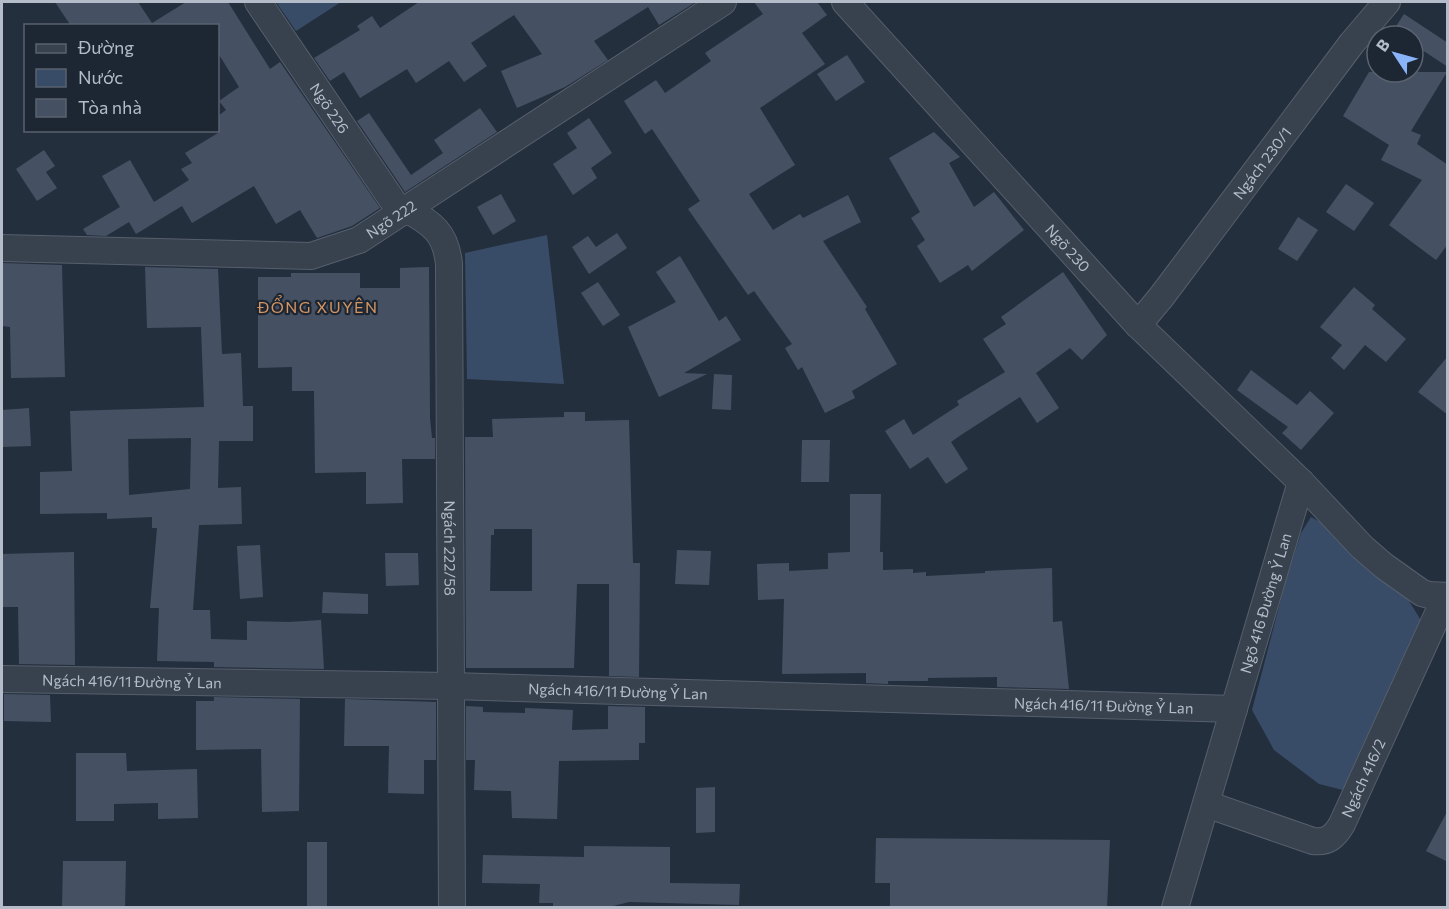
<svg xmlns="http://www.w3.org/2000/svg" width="1449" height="909" viewBox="0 0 1449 909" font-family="Commissioner,sans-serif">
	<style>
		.water { fill: #394c67 }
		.building { fill: #455162; fill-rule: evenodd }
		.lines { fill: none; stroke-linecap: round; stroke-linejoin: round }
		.street-casing { stroke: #565f6c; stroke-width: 28 }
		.street { stroke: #38414e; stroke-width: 26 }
		.labels { text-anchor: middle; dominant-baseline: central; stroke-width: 4.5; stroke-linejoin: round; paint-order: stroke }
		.street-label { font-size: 15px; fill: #b4bcc9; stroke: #1d2633 }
		.neighbourhood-label { font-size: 16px; letter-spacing: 1.5px; fill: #d59563; stroke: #1d2633 }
	</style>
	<rect width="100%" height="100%" fill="#242f3e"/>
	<path class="water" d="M 276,2 L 341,2 L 296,31 Z
		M 547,235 L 564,384 L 467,379 L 465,253 Z
		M 1311,517 L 1331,528 L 1409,601 L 1422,622 L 1358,772 L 1343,790 L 1319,784 L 1274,750 L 1252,710 L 1285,584 L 1301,533 Z"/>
	<path class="building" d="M 55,2 L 138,2 L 152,23 L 186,2 L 228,2 L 270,69 L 280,62 L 380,208 L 352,226 L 317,238 L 300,210 L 276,224 L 254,186 L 192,223 L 182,206 L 136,234 L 129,222 L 106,236 L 87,235 L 83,229 L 120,207 L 102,176 L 130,160 L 154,202 L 189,180 L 181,169 L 192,163 L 185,153 L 218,133 L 218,116 L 226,110 L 219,101 L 239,87 L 218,53 L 218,26 L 71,26 Z
		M 419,2 L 696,2 L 659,25 L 648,7 L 594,41 L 608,60 L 565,87 L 517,108 L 501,71 L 542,54 L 514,15 L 471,43 L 487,66 L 464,82 L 449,61 L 416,83 L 407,69 L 360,98 L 344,72 L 330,81 L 314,58 L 360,30 L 357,26 L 372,16 L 380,28 Z
		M 754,2 L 817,2 L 827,15 L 802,33 L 825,64 L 760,108 L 795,165 L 749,194 L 773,230 L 800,214 L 803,218 L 848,195 L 861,222 L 823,241 L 867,307 L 865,309 L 897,364 L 852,391 L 855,398 L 825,413 L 802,367 L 798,370 L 785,348 L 792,344 L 754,291 L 748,295 L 688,209 L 700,201 L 652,129 L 645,134 L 624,101 L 656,80 L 665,93 L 711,61 L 705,53 L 763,14 Z
		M 1404,14 L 1448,43 L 1448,67 L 1413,44 L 1413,36 L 1401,36 L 1393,31 Z
		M 847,55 L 865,82 L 836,101 L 817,74 Z
		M 1369,72 L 1447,72 L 1411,131 L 1421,135 L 1417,144 L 1448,165 L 1448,244 L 1436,260 L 1389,225 L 1422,180 L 1381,160 L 1389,145 L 1343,116 Z
		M 480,108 L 497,132 L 405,192 L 357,121 L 369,113 L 411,175 L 443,153 L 434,140 Z
		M 589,118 L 612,153 L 591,168 L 597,178 L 573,195 L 553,164 L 577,148 L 567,133 Z
		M 934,132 L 960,157 L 949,163 L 974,207 L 994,192 L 1024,230 L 972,271 L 968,265 L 940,283 L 917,246 L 925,240 L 911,218 L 920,212 L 889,158 Z
		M 44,150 L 55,166 L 46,172 L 57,188 L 37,201 L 16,169 Z
		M 1346,184 L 1374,203 L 1354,231 L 1326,212 Z
		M 501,194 L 516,221 L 493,235 L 477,207 Z
		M 1298,217 L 1318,230 L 1297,261 L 1278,249 Z
		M 617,233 L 627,248 L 589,274 L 572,247 L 588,236 L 596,247 Z
		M 680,256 L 719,321 L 726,316 L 741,340 L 684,373 L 707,374 L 659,397 L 628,327 L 676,302 L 656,272 Z
		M 2,263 L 62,265 L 65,377 L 11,378 L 10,327 L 2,326 Z
		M 145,267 L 218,269 L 222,354 L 241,353 L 243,406 L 253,406 L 253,441 L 219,441 L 218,488 L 241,487 L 242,524 L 199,525 L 193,610 L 210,610 L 211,639 L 247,640 L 247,621 L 289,622 L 321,620 L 324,669 L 214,667 L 214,662 L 157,661 L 159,608 L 150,608 L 157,528 L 152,528 L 152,517 L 107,519 L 107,513 L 40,514 L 40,472 L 72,471 L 70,411 L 204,407 L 201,327 L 147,328 ZM 191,438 L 190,489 L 129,495 L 128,439 Z
		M 429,267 L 430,418 L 432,438 L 435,438 L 435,459 L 402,459 L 403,503 L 366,504 L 366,472 L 315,473 L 314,391 L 292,391 L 292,367 L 258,368 L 258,277 L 291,277 L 291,273 L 360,273 L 360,288 L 400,288 L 400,268 Z
		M 1063,272 L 1107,335 L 1082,360 L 1070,348 L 1036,373 L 1059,408 L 1037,423 L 1020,397 L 964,433 L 951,442 L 968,469 L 946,484 L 928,457 L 910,469 L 885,431 L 904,419 L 913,435 L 959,405 L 957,401 L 1005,372 L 983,339 L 1006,324 L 1001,317 Z
		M 598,282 L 620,315 L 603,326 L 581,293 Z
		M 1354,287 L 1375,305 L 1372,309 L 1406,339 L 1386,362 L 1365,345 L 1344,370 L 1331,358 L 1342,345 L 1320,327 Z
		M 1448,356 L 1448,415 L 1418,392 Z
		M 1251,370 L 1297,405 L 1310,391 L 1334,413 L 1301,450 L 1282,433 L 1288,427 L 1237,390 Z
		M 714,374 L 732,375 L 731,410 L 712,409 Z
		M 29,408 L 31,446 L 2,447 L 2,410 Z
		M 564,412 L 585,412 L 585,421 L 629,420 L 633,563 L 640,563 L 639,677 L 609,676 L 609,584 L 577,584 L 574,668 L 466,668 L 465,437 L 493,437 L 492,419 L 564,417 ZM 494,529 L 532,529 L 532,591 L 490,591 L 491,535 L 494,535 Z
		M 802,440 L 830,440 L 829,482 L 801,482 Z
		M 850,494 L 881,494 L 880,552 L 883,552 L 883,570 L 913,569 L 913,573 L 926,572 L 926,576 L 985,573 L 985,571 L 1052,568 L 1053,622 L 1062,621 L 1069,689 L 997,687 L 997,677 L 928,678 L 928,681 L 888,681 L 888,684 L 866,683 L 866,673 L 782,674 L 784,599 L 758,600 L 757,564 L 789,563 L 789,571 L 828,569 L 828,553 L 850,552 Z
		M 260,545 L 263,597 L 240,599 L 237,546 Z
		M 677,550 L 711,551 L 709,585 L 675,584 Z
		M 74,552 L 75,665 L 19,664 L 18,607 L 2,607 L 2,554 Z
		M 385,553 L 418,553 L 419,585 L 386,586 Z
		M 323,592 L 368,594 L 368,614 L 322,613 Z
		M 4,694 L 50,695 L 51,722 L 4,721 Z
		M 214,697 L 300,699 L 299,811 L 262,812 L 261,749 L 196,750 L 196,701 L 214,701 Z
		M 345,699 L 436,702 L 436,760 L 424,760 L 424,794 L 388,793 L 389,746 L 344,746 Z
		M 466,706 L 483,707 L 483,712 L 525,713 L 525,708 L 573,710 L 572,730 L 608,729 L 608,706 L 645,707 L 645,743 L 639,743 L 639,760 L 559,761 L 557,819 L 512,818 L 511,791 L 474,790 L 475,760 L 466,760 Z
		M 76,753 L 126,753 L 127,771 L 197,769 L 198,818 L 158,819 L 158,803 L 114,804 L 114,821 L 76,821 Z
		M 715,787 L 715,832 L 696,833 L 696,788 Z
		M 1448,810 L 1448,862 L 1426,851 Z
		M 876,838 L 1110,840 L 1107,908 L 890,908 L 890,883 L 875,883 Z
		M 307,842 L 327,842 L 327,908 L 307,908 Z
		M 584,846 L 670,847 L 670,883 L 740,884 L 739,905 L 629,902 L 613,906 L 613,908 L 553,908 L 553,903 L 539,903 L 540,884 L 482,883 L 483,855 L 584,857 Z
		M 63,861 L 126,861 L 125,908 L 62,908 Z"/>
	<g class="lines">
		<g class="street-casing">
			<g id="street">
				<path id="s1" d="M 258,2 L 401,213"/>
				<path id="s2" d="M 845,2 L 1138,325 L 1301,482"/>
				<path id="s3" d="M 406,209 C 432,223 446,233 449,264 L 452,908"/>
				<path id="s4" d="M 2,248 L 311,256 L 359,240 L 723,2"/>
				<path id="s5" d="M 1138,325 L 1162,296 L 1352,43 L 1387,2"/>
				<path id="s6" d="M 2,679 L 451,686 L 1234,709"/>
				<path id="s7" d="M 1206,804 L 1313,841 C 1328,843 1335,836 1342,824 L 1446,596"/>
				<path id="s8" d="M 1175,908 L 1301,482 L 1362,547 L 1384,566 L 1422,593 L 1429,595 L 1448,596"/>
			</g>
		</g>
		<use href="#street" class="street"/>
	</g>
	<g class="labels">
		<g class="street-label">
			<text stroke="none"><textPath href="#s1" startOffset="128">Ngõ 226</textPath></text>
			<text stroke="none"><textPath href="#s5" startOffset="204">Ngách 230/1</textPath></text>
			<text stroke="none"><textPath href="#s4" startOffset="398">Ngõ 222</textPath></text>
			<text stroke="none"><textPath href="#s2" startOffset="332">Ngõ 230</textPath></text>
			<text stroke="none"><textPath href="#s3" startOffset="358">Ngách 222/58</textPath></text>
			<text stroke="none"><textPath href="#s8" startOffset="318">Ngõ 416 Đường Ỷ Lan</textPath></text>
			<text stroke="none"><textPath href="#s6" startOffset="130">Ngách 416/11 Đường Ỷ Lan</textPath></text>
			<text stroke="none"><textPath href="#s6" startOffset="616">Ngách 416/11 Đường Ỷ Lan</textPath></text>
			<text stroke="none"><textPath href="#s6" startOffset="1102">Ngách 416/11 Đường Ỷ Lan</textPath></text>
			<text stroke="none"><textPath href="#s7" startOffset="200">Ngách 416/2</textPath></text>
		</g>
		<g class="neighbourhood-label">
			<text x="318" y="306">ĐỔNG XUYÊN</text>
		</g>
	</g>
	<rect width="1449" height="909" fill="none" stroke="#b4bcc9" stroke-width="6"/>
	<rect x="24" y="24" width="195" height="108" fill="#1d2633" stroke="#59626f" stroke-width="1.5"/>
	<rect x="36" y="44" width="30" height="9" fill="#38414e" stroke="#59626f" stroke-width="1.5"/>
	<text x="78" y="54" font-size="18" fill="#b4bcc9">Đường</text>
	<rect x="36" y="69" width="30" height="18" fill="#394c67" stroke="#59626f" stroke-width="1.5"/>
	<text x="78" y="84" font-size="18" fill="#b4bcc9">Nước</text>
	<rect x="36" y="99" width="30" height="18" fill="#455162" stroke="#59626f" stroke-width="1.5"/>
	<text x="78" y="114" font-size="18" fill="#b4bcc9">Tòa nhà</text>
	<g transform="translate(1395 54) rotate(306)"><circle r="28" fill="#1d2633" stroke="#59626f" stroke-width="1.5"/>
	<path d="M0-4.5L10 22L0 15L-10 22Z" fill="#8ab4f8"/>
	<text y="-9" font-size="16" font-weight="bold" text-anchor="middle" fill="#b4bcc9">B</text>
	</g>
</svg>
